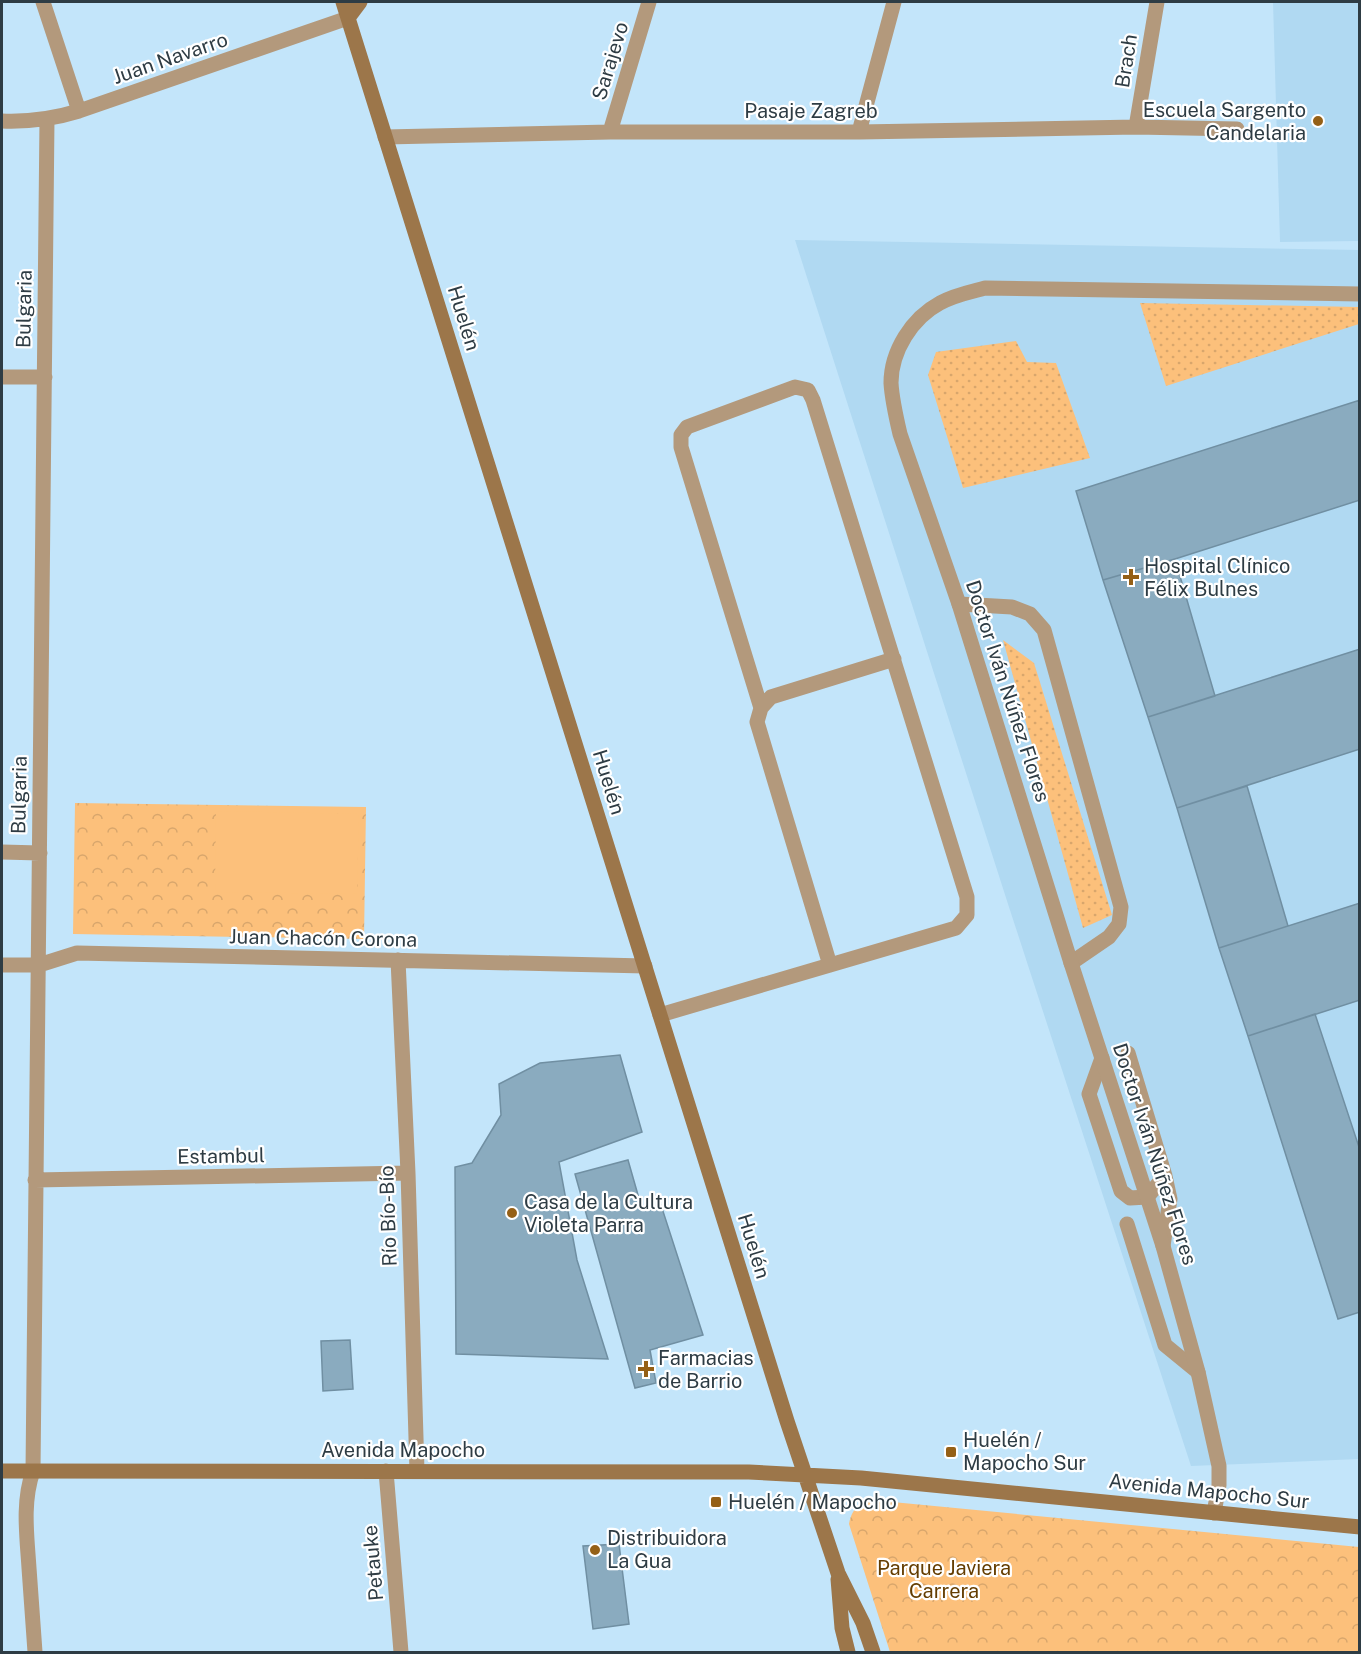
<svg xmlns="http://www.w3.org/2000/svg" width="1361" height="1654" viewBox="0 0 1361 1654" font-family="'Public Sans',sans-serif">
	<style>
		.built { fill: #b0d9f2 }
		.grass { fill: url(#grass-dots) }
		.park { fill: url(#park-crowns) }
		.pitch { fill: #fcc07b }
		.building { fill: #8aabbf; stroke: #708fa2; stroke-width: 1.5 }
		.lines { fill: none; stroke-linecap: round; stroke-linejoin: round }
		.service { stroke: #b3997c; stroke-width: 15 }
		.minor { stroke: #b3997c; stroke-width: 15 }
		.secondary { stroke: #9c764a; stroke-width: 15 }
		.poi-dot { fill: #956016; stroke: #fff; stroke-width: 2 }
		.labels { text-anchor: middle; dominant-baseline: central; stroke-width: 4.5; stroke-linejoin: round; paint-order: stroke }
		.street-label { font-size: 20px; fill: #2e3c44; stroke: #fff }
		.poi-label { font-size: 20px; fill: #2e3c44; stroke: #fff; text-anchor: start }
		.park-label { font-size: 20px; fill: #643d01; stroke: #fff }
	</style>
	<defs>
		<pattern id="grass-dots" width="8" height="8" patternUnits="userSpaceOnUse" patternTransform="scale(1.5)"><rect width="8" height="8" fill="#fcc07b"/><path d="M2 2h.1M6 6h.1" fill="none" stroke="#d8a66c" stroke-width="1.8" stroke-linecap="round"/></pattern>
		<pattern id="park-crowns" width="20" height="18" patternUnits="userSpaceOnUse" patternTransform="scale(1.5)"><rect width="20" height="18" fill="#fcc07b"/><path d="M2 6a3 3 0 1 1 6 0M12 15a3 3 0 1 1 6 0" fill="none" stroke="#d8a66c"/></pattern>
	</defs>
	<rect width="100%" height="100%" fill="#c3e5fa"/>
	<path class="built" d="M 1273,2 L 1359,2 L 1359,241 L 1280,242 Z
		M 795,240 L 1359,250 L 1359,1459 L 1191,1466 L 1008,904 Z"/>
	<path class="grass" d="M 1140,303 L 1359,307 L 1359,324 L 1166,386 Z
		M 1016,341 L 1027,362 L 1056,363 L 1090,458 L 963,488 L 928,375 L 936,352 Z
		M 1003,640 L 1034,663 L 1112,915 L 1083,928 Z"/>
	<path class="park" d="M 75,803 L 366,807 L 364,939 L 73,934 Z
		M 882,1501 L 1359,1547 L 1359,1652 L 890,1652 L 849,1524 C 853,1504 863,1502 882,1501 Z"/>
	<path class="pitch" d="M 216,811 L 359,814 L 357,894 L 215,892 Z"/>
	<path class="building" d="M 1360,400 L 1360,500 L 1175,559 L 1103,580 L 1076,491 Z
		M 1175,559 L 1215,696 L 1148,717 L 1103,580 Z
		M 1360,649 L 1360,749 L 1177,808 L 1148,717 Z
		M 1247,786 L 1288,926 L 1219,948 L 1177,808 Z
		M 1360,903 L 1360,1000 L 1248,1036 L 1219,948 Z
		M 1315,1014 L 1360,1150 L 1360,1312 L 1338,1319 L 1248,1036 Z
		M 620,1055 L 642,1132 L 559,1162 L 577,1260 L 608,1359 L 456,1354 L 455,1167 L 472,1163 L 501,1115 L 499,1084 L 540,1063 Z
		M 628,1160 L 642,1209 L 661,1205 L 703,1335 L 650,1350 L 656,1383 L 635,1388 L 575,1174 Z
		M 350,1340 L 353,1389 L 323,1391 L 321,1341 Z
		M 619,1544 L 629,1624 L 593,1629 L 583,1546 Z"/>
	<g class="lines">
		<path class="service" d="M 959,604 L 1012,607 L 1030,614 L 1044,630 L 1121,907 L 1119,924 L 1109,937 L 1071,963
			M 830,965 L 757,722 L 761,708 L 771,697 L 894,659
			M 660,1015 L 956,928 L 967,915 L 967,897 L 813,400 L 808,390 L 795,387 L 687,427 L 681,435 L 681,447 L 761,708
			M 1128,1053 L 1165,1176 L 1170,1199 L 1163,1246
			M 1102,1058 L 1089,1094 L 1121,1191 L 1130,1198 L 1147,1197 L 1165,1176
			M 1127,1224 L 1165,1345 L 1198,1372"/>
		<path class="minor" d="M 43,2 L 79,111
			M 2,121 C 28,122 53,119 79,111 L 348,18
			M 1136,127 L 1157,2
			M 610,132 L 649,2
			M 859,132 L 894,2
			M 385,137 L 610,132 L 859,132 L 1136,127 L 1237,129
			M 2,377 L 45,377
			M 2,852 L 40,853
			M 398,960 L 408,1173 L 417,1471
			M 2,965 L 39,965 L 77,953 L 645,966
			M 35,1180 L 408,1173
			M 386,1471 L 401,1652
			M 1214,1513 L 1219,1485 L 1219,1466 L 1198,1372 L 1163,1246 L 1071,963 L 959,604 L 900,434 C 896,417 892,400 891,383 C 891,351 912,318 940,303 C 954,295 970,292 985,288 L 1360,294
			M 35,1652 C 33,1624 31,1596 29,1568 C 27,1536 22,1503 33,1471 L 47,119"/>
		<path class="secondary" d="M 343,2 L 787,1421 L 838,1573 L 863,1623 L 873,1652
			M 348,18 L 360,2
			M 2,1471 L 749,1472 L 861,1478 L 1360,1527
			M 838,1579 L 842,1628 L 848,1652"/>
	</g>
	<g class="poi-dot">
		<circle cx="1318" cy="121" r="6"/>
		<path d="M1128 568h6v6h6v6h-6v6h-6v-6h-6v-6h6z"/>
		<circle cx="512" cy="1213" r="6"/>
		<path d="M643 1360h6v6h6v6h-6v6h-6v-6h-6v-6h6z"/>
		<rect x="945" y="1446" width="12" height="12" rx="3"/>
		<rect x="710" y="1496" width="12" height="12" rx="3"/>
		<circle cx="595" cy="1550" r="6"/>
	</g>
	<g class="labels">
		<g class="street-label">
			<text transform="translate(170 58) rotate(-19)">Juan Navarro</text>
			<text transform="translate(610 61) rotate(-73)">Sarajevo</text>
			<text transform="translate(1126 61) rotate(-81)">Brach</text>
			<text x="811" y="111">Pasaje Zagreb</text>
			<text transform="translate(24 309) rotate(-89)">Bulgaria</text>
			<text transform="translate(464 318) rotate(73)">Huelén</text>
			<text transform="translate(1008 691) rotate(72)">Doctor Iván Núñez Flores</text>
			<text transform="translate(609 782) rotate(73)">Huelén</text>
			<text transform="translate(19 795) rotate(-89)">Bulgaria</text>
			<text transform="translate(323 938) rotate(1)">Juan Chacón Corona</text>
			<text transform="translate(1155 1154) rotate(72)">Doctor Iván Núñez Flores</text>
			<text transform="translate(221 1156) rotate(-1)">Estambul</text>
			<text transform="translate(388 1216) rotate(-92)">Río Bío-Bío</text>
			<text transform="translate(754 1246) rotate(73)">Huelén</text>
			<text x="403" y="1450">Avenida Mapocho</text>
			<text transform="translate(1209 1491) rotate(6)">Avenida Mapocho Sur</text>
			<text transform="translate(373 1563) rotate(-95)">Petauke</text>
		</g>
		<g class="poi-label">
			<text x="1306" y="110" text-anchor="end">Escuela Sargento<tspan x="1306" dy="23">Candelaria</tspan></text>
			<text x="1144" y="566">Hospital Clínico<tspan x="1144" dy="23">Félix Bulnes</tspan></text>
			<text x="524" y="1202">Casa de la Cultura<tspan x="524" dy="23">Violeta Parra</tspan></text>
			<text x="658" y="1358">Farmacias<tspan x="658" dy="23">de Barrio</tspan></text>
			<text x="963" y="1440">Huelén /<tspan x="963" dy="23">Mapocho Sur</tspan></text>
			<text x="728" y="1502">Huelén / Mapocho</text>
			<text x="607" y="1538">Distribuidora<tspan x="607" dy="23">La Gua</tspan></text>
		</g>
		<g class="park-label">
			<text x="944" y="1568">Parque Javiera<tspan x="944" dy="23">Carrera</tspan></text>
		</g>
	</g>
	<rect width="1361" height="1654" fill="none" stroke="#2e3c44" stroke-width="6"/>
</svg>
